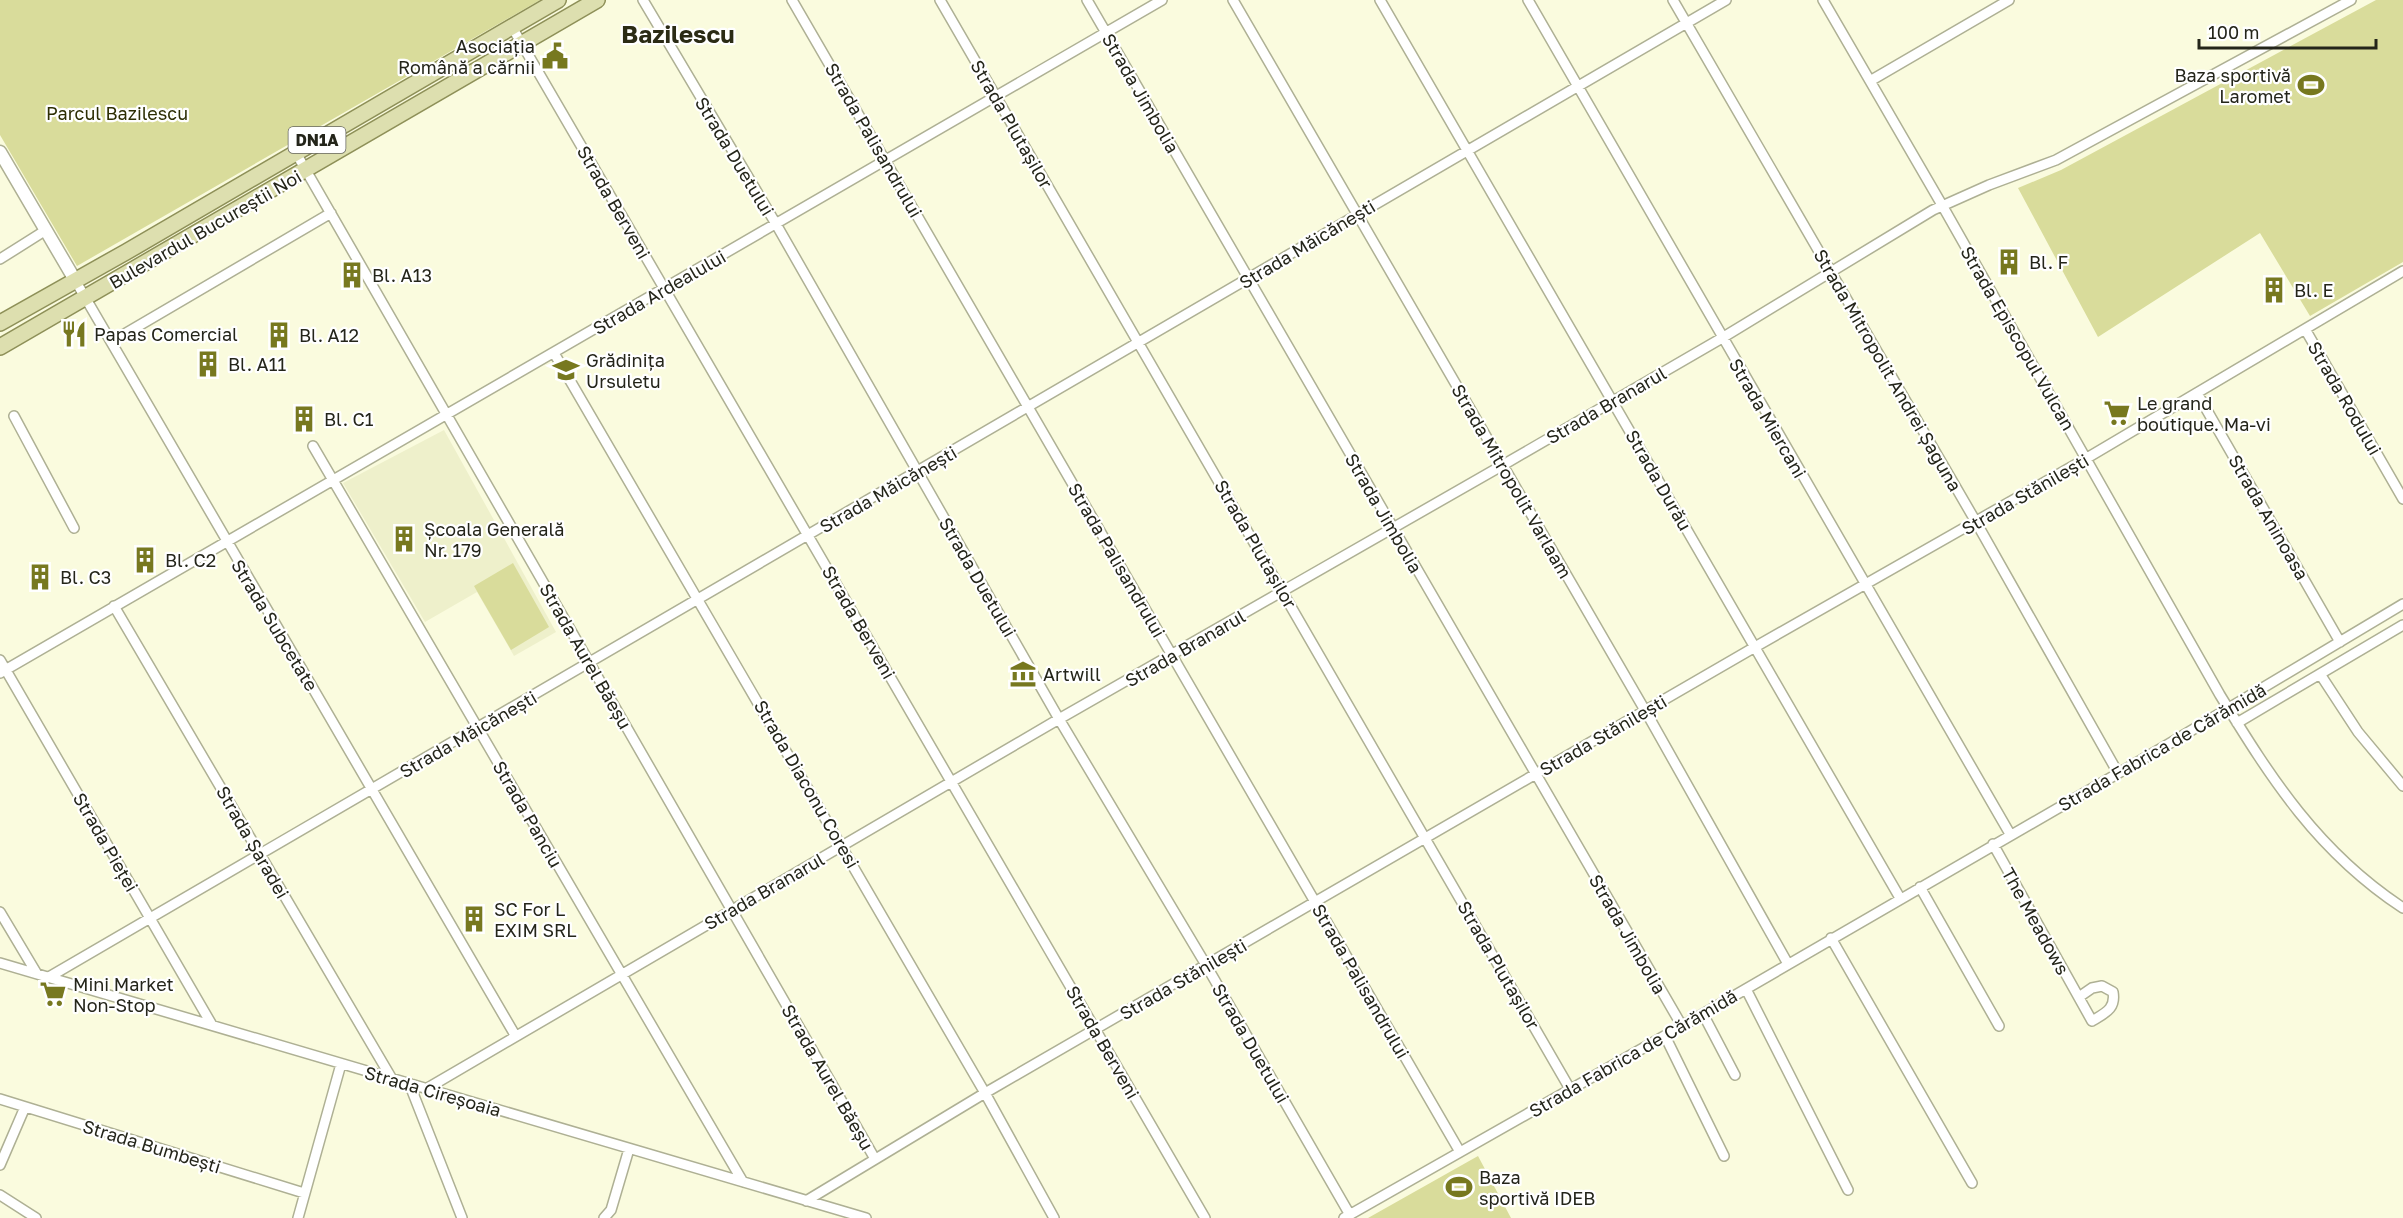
<svg xmlns="http://www.w3.org/2000/svg" width="2403" height="1218" viewBox="0 0 2403 1218" font-family="'Golos Text',sans-serif">
	<style>
		.built { fill: #eef0cb }
		.green { fill: #d9dc9b }
		.lines { fill: none; stroke-linecap: round; stroke-linejoin: round }
		.minor-casing { stroke: #aeb094; stroke-width: 12 }
		.tertiary-casing { stroke: #aeb094; stroke-width: 15 }
		.primary-casing { stroke: #8e9058; stroke-width: 18 }
		.minor { stroke: #fff; stroke-width: 9 }
		.tertiary { stroke: #fff; stroke-width: 12 }
		.primary { stroke: #dddfaf; stroke-width: 15 }
		.labels { text-anchor: middle; dominant-baseline: central; stroke-width: 4.5; stroke-linejoin: round; paint-order: stroke }
		.shield { fill: #fff; stroke: #66665f; stroke-width: 1.5 }
		.shield-label { font-size: 16px; font-weight: bold; fill: #24251a }
		.poi-label { font-size: 18px; fill: #24251a; stroke: #fff; text-anchor: start }
		.street-label { font-size: 18px; fill: #24251a; stroke: #fff }
		.park-label { font-size: 18px; fill: #2d2e03; stroke: #fff }
		.district-label { font-size: 24px; font-weight: bold; fill: #2b2b15; stroke: #fff }
	</style>
	<rect width="100%" height="100%" fill="#fafbde"/>
	<path class="built" d="M 444,430 L 556,632 L 514,656 L 477,592 L 425,622 L 343,483 Z"/>
	<path class="green" d="M 0,0 L 540,0 L 77,266 L 0,135 Z
		M 2376,0 L 2403,0 L 2403,262 L 2310,316 L 2260,233 L 2098,337 L 2018,188 L 2061,170 Z
		M 513,563 L 549,627 L 511,650 L 474,586 Z
		M 1478,1156 L 1511,1218 L 1368,1218 Z"/>
	<g class="lines">
		<g class="minor-casing">
			<path id="minor" d="M 643,0 L 776,224 L 1059,719 L 1206,965 L 1350,1215
				M 792,0 L 1460,1152
				M 940,0 L 1570,1089
				M 1087,0 L 1682,1026
				M 1233,0 L 1650,719 L 1788,964
				M 1380,0 L 1900,898
				M 1528,0 L 2010,834
				M 1673,0 L 1976,522 L 2118,773
				M 1823,0 L 1942,205 L 2220,695 C 2272,780 2318,852 2403,908
				M 512,27 L 1205,1218
				M 1870,81 L 2009,0
				M 296,153 L 875,1159
				M 0,259 L 46,230
				M 75,280 L 515,1035
				M 2305,329 L 2403,499
				M 111,342 L 331,213
				M 554,353 L 985,1093 L 1054,1218
				M 2197,393 L 2340,642
				M 14,416 L 74,528
				M 313,446 L 743,1182
				M 114,606 L 392,1079
				M 0,660 L 212,1025
				M 0,673 L 1162,0
				M 2320,674 L 2358,732 L 2403,786
				M 2237,723 L 2403,625
				M 1993,844 C 2026,903 2059,962 2092,1021 C 2105,1013 2116,1009 2113,992 L 2102,986 L 2092,988 L 2079,997
				M 1920,887 L 1999,1026
				M 0,912 L 37,974
				M 1831,938 L 1972,1183
				M 0,963 L 866,1218
				M 49,977 L 1726,0
				M 1746,989 L 1848,1190
				M 1703,1014 L 1735,1075
				M 1665,1036 L 1724,1156
				M 409,1083 L 462,1218
				M 426,1089 L 1059,719 L 1503,465 L 1722,338 L 1933,210 L 1989,185 L 2056,160 L 2351,0
				M 0,1099 L 304,1193
				M 0,1165 L 25,1107
				M 0,1195 L 36,1218
				M 806,1201 L 985,1093 L 1755,647 L 2087,458 L 2403,271
				M 298,1218 L 341,1064
				M 604,1218 L 611,1210 L 629,1149
				M 1344,1218 L 1682,1026 L 2167,745 L 2403,604"/>
		</g>
		<g class="tertiary-casing">
			<path id="tertiary" d="M 0,152 L 75,280"/>
		</g>
		<g class="primary-casing">
			<path id="primary" d="M 0,323 L 126,252 L 558,0
				M 0,347 L 597,0"/>
		</g>
		<use href="#minor" class="minor"/>
		<use href="#tertiary" class="tertiary"/>
		<use href="#primary" class="primary"/>
	</g>
	<defs>
		<g id="civic-bare" transform="scale(2.07)"><path d="M-.6-6.5H3V-4.5H.6V-3L4-1V1h2V6H-6V1h2V-1L-.6-3ZM-1.2 2.5V6h2.4V2.5Z" fill="#77781f" stroke="#fff" stroke-width="2.5" paint-order="stroke"/></g>
		<g id="stadium-bare" transform="scale(2.07)"><path d="M0-5a6.5 5 0 1 0 0 10a6.5 5 0 1 0 0-10ZM-3.5-1.8h7v3.6h-7Z" fill="#77781f" stroke="#fff" stroke-width="2.5" paint-order="stroke"/></g>
		<g id="building-bare" transform="scale(2.07)"><path d="M-4-6H4V6H1V3H-1V6H-4ZM-2.5-4.3h1.7v1.8h-1.7ZM.8-4.3h1.7v1.8H.8ZM-2.5-1h1.7V.8h-1.7ZM.8-1h1.7V.8H.8Z" fill="#77781f" stroke="#fff" stroke-width="2.5" paint-order="stroke"/></g>
		<g id="restaurant-bare" transform="scale(2.07)"><path d="M-5-6h1v4h1v-4h1v4h1v-4h1v5L-1.5 .5V6h-2V.5L-5-1ZM5-6V6H3V1.5H1.5Q1.5-4 5-6Z" fill="#77781f" stroke="#fff" stroke-width="2.5" paint-order="stroke"/></g>
		<g id="school-bare" transform="scale(2.07)"><path d="M0-5L7-2L0 1L-7-2ZM-4 1L0 2.5L4 1V4Q0 6-4 4Z" fill="#77781f" stroke="#fff" stroke-width="2.5" paint-order="stroke"/></g>
		<g id="supermarket-bare" transform="scale(2.07)"><path d="M-6-5.5h2.5l.6 2H6L4.5 2H-2.5L-4.4-4H-6ZM-1.5 3.2a1.3 1.3 0 1 0 .1 0ZM3 3.2a1.3 1.3 0 1 0 .1 0Z" fill="#77781f" stroke="#fff" stroke-width="2.5" paint-order="stroke"/></g>
		<g id="museum-bare" transform="scale(2.07)"><path d="M0-6L6-3V-2H-6V-3ZM-5-1h2V3h-2ZM-1-1h2V3h-2ZM3-1h2V3H3ZM-6 4H6V6H-6Z" fill="#77781f" stroke="#fff" stroke-width="2.5" paint-order="stroke"/></g>
	</defs>
	<g fill-rule="evenodd">
		<use href="#civic-bare" x="555" y="56"/>
		<use href="#stadium-bare" x="2311" y="85"/>
		<use href="#building-bare" x="2009" y="262"/>
		<use href="#building-bare" x="352" y="275"/>
		<use href="#building-bare" x="2274" y="290"/>
		<use href="#restaurant-bare" x="74" y="334"/>
		<use href="#building-bare" x="279" y="335"/>
		<use href="#building-bare" x="208" y="364"/>
		<use href="#school-bare" x="566" y="370"/>
		<use href="#supermarket-bare" x="2117" y="413"/>
		<use href="#building-bare" x="304" y="419"/>
		<use href="#building-bare" x="404" y="539"/>
		<use href="#building-bare" x="145" y="560"/>
		<use href="#building-bare" x="40" y="577"/>
		<use href="#museum-bare" x="1023" y="674"/>
		<use href="#building-bare" x="474" y="919"/>
		<use href="#supermarket-bare" x="53" y="994"/>
		<use href="#stadium-bare" x="1459" y="1187"/>
	</g>
	<g class="labels">
		<rect class="shield" x="288.5" y="127" width="57" height="26" rx="4.5"/>
		<g class="shield-label">
			<text x="317" y="140">DN1A</text>
		</g>
		<g class="poi-label">
			<text x="535" y="46" text-anchor="end">Asociația<tspan x="535" dy="21">Română a cărnii</tspan></text>
			<text x="2291" y="75" text-anchor="end">Baza sportivă<tspan x="2291" dy="21">Laromet</tspan></text>
			<text x="2029" y="262">Bl. F</text>
			<text x="372" y="275">Bl. A13</text>
			<text x="2294" y="290">Bl. E</text>
			<text x="94" y="334">Papas Comercial</text>
			<text x="299" y="335">Bl. A12</text>
			<text x="586" y="360">Grădinița<tspan x="586" dy="21">Ursuletu</tspan></text>
			<text x="228" y="364">Bl. A11</text>
			<text x="2137" y="403">Le grand<tspan x="2137" dy="21">boutique. Ma-vi</tspan></text>
			<text x="324" y="419">Bl. C1</text>
			<text x="424" y="529">Școala Generală<tspan x="424" dy="21">Nr. 179</tspan></text>
			<text x="165" y="560">Bl. C2</text>
			<text x="60" y="577">Bl. C3</text>
			<text x="1043" y="674">Artwill</text>
			<text x="494" y="909">SC For L<tspan x="494" dy="21">EXIM SRL</tspan></text>
			<text x="73" y="984">Mini Market<tspan x="73" dy="21">Non-Stop</tspan></text>
			<text x="1479" y="1177">Baza<tspan x="1479" dy="21">sportivă IDEB</tspan></text>
		</g>
		<g class="street-label">
			<text transform="translate(1141 93) rotate(60)">Strada Jimbolia</text>
			<text transform="translate(1012 124) rotate(60)">Strada Plutașilor</text>
			<text transform="translate(874 140) rotate(60)">Strada Palisandrului</text>
			<text transform="translate(735 156) rotate(59)">Strada Duetului</text>
			<text transform="translate(614 202) rotate(60)">Strada Berveni</text>
			<text transform="translate(205 229) rotate(-30)">Bulevardul Bucureștii Noi</text>
			<text transform="translate(1307 244) rotate(-31)">Strada Măicănești</text>
			<text transform="translate(659 292) rotate(-30)">Strada Ardealului</text>
			<text transform="translate(2018 338) rotate(60)">Strada Episcopul Vulcan</text>
			<text transform="translate(1888 370) rotate(60)">Strada Mitropolit Andrei Șaguna</text>
			<text transform="translate(2345 398) rotate(60)">Strada Rodului</text>
			<text transform="translate(1606 405) rotate(-30)">Strada Branarul</text>
			<text transform="translate(1768 418) rotate(60)">Strada Miercani</text>
			<text transform="translate(1659 480) rotate(60)">Strada Durău</text>
			<text transform="translate(1512 481) rotate(60)">Strada Mitropolit Varlaam</text>
			<text transform="translate(888 489) rotate(-30)">Strada Măicănești</text>
			<text transform="translate(2025 494) rotate(-30)">Strada Stănilești</text>
			<text transform="translate(1384 513) rotate(60)">Strada Jimbolia</text>
			<text transform="translate(2269 517) rotate(60)">Strada Aninoasa</text>
			<text transform="translate(1256 544) rotate(60)">Strada Plutașilor</text>
			<text transform="translate(1117 560) rotate(60)">Strada Palisandrului</text>
			<text transform="translate(978 577) rotate(60)">Strada Duetului</text>
			<text transform="translate(859 622) rotate(60)">Strada Berveni</text>
			<text transform="translate(275 625) rotate(59)">Strada Subcetate</text>
			<text transform="translate(1185 648) rotate(-30)">Strada Branarul</text>
			<text transform="translate(586 656) rotate(60)">Strada Aurel Băeșu</text>
			<text transform="translate(468 734) rotate(-30)">Strada Măicănești</text>
			<text transform="translate(1603 735) rotate(-30)">Strada Stănilești</text>
			<text transform="translate(2162 747) rotate(-30)">Strada Fabrica de Cărămidă</text>
			<text transform="translate(807 784) rotate(60)">Strada Diaconu Coresi</text>
			<text transform="translate(528 814) rotate(60)">Strada Panciu</text>
			<text transform="translate(106 842) rotate(60)">Strada Pieței</text>
			<text transform="translate(253 842) rotate(60)">Strada Șaradei</text>
			<text transform="translate(764 891) rotate(-30)">Strada Branarul</text>
			<text transform="translate(2036 921) rotate(61)">The Meadows</text>
			<text transform="translate(1628 934) rotate(60)">Strada Jimbolia</text>
			<text transform="translate(1499 965) rotate(60)">Strada Plutașilor</text>
			<text transform="translate(1183 979) rotate(-30)">Strada Stănilești</text>
			<text transform="translate(1361 981) rotate(60)">Strada Palisandrului</text>
			<text transform="translate(1103 1042) rotate(60)">Strada Berveni</text>
			<text transform="translate(1251 1043) rotate(60)">Strada Duetului</text>
			<text transform="translate(1633 1053) rotate(-30)">Strada Fabrica de Cărămidă</text>
			<text transform="translate(828 1077) rotate(60)">Strada Aurel Băeșu</text>
			<text transform="translate(433 1091) rotate(16)">Strada Cireșoaia</text>
			<text transform="translate(152 1146) rotate(17)">Strada Bumbești</text>
		</g>
		<g class="park-label">
			<text x="117" y="113">Parcul Bazilescu</text>
		</g>
		<g class="district-label">
			<text x="678" y="33">Bazilescu</text>
		</g>
	</g>
	<path d="M2199 39v9h177v-9" fill="none" stroke="#24251a" stroke-width="3"/>
	<text x="2208" y="39" font-size="18" fill="#24251a" stroke="#ffffff" stroke-width="4.5" paint-order="stroke">100 m</text>
</svg>
